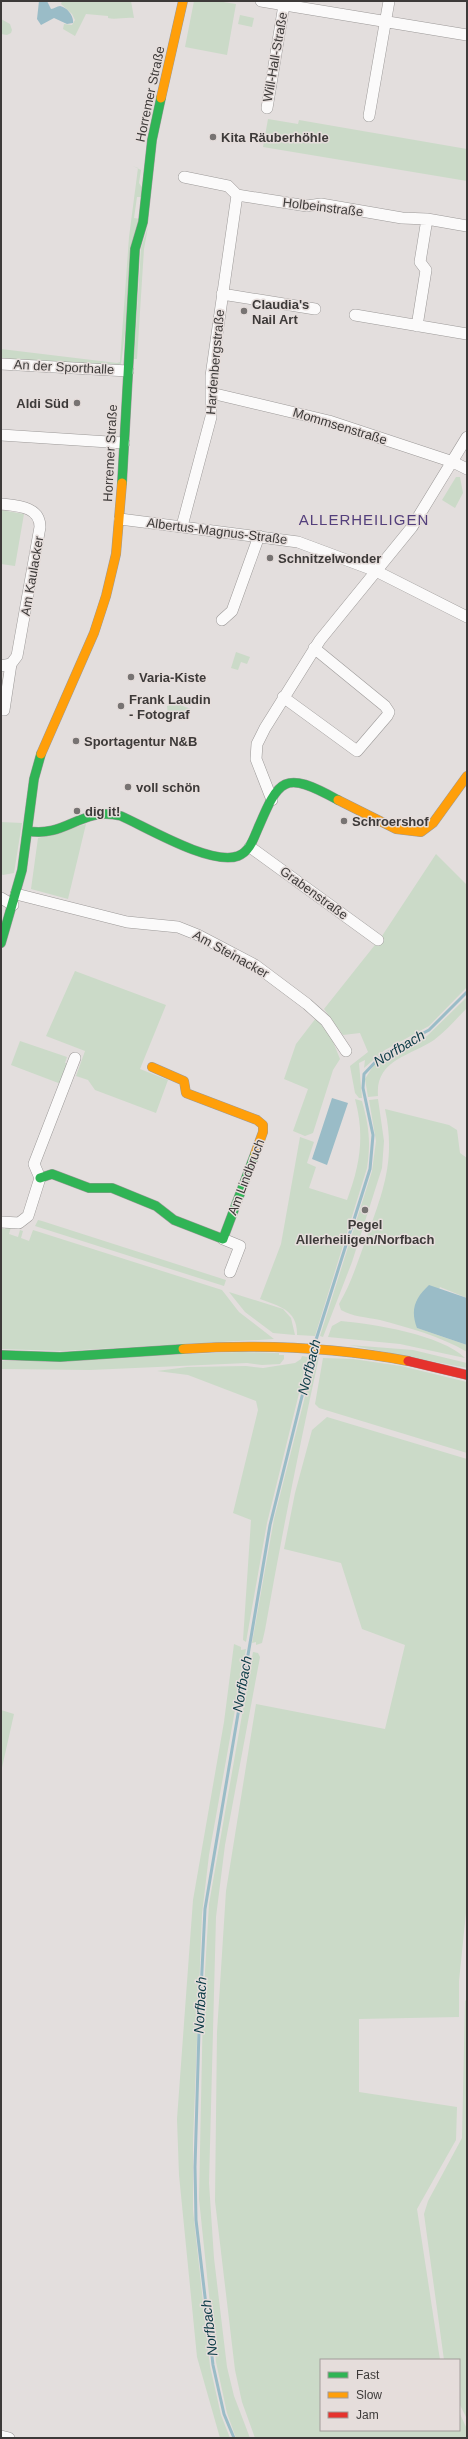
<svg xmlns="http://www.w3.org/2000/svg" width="468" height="2439" viewBox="0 0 468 2439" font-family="Helvetica,sans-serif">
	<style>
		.green { fill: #cbdac8 }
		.water { fill: #9abcc7 }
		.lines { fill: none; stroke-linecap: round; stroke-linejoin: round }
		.stream { stroke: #9abcc7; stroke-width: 3 }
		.street-casing { stroke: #9c9998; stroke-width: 12 }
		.fast-casing { stroke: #9c9998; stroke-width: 10 }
		.slow-casing { stroke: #9c9998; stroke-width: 10 }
		.jam-casing { stroke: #9c9998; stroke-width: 10 }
		.street { stroke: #fbfafa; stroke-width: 11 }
		.fast { stroke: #30b455; stroke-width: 9 }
		.slow { stroke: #ff9f0a; stroke-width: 9 }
		.jam { stroke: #e5322d; stroke-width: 9 }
		.poi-dot { fill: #777372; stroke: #e5dddb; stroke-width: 1.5 }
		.labels { text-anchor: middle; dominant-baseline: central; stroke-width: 3; stroke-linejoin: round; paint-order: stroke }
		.street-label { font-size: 13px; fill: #3d3a39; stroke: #e5dddb }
		.poi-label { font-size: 13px; font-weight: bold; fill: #3d3a39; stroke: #e5dddb; text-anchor: start }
		.water-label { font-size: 14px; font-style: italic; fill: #0b3b46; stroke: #e5dddb }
		.quarter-label { font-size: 15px; letter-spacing: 1px; fill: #523f7c; stroke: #e5dddb }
	</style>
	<rect width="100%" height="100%" fill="#e3dedd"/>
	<path class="green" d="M 62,1 L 131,1 L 134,18 C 125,17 115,20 108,18 L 108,16 L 86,14 L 75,36 L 63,29 L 64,24 L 72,25 L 75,20 L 72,14 L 61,4 Z
		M 194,1 L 217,1 L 236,4 L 227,55 L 185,47 Z
		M 240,15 L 254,18 L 252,27 L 238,24 Z
		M 1,19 L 10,24 L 12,30 L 11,33 L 7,35 L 1,34 Z
		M 268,119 L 298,124 L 299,120 L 467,149 L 467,181 L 263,147 Z
		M 133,166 L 141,170 L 139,183 L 144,190 L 143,197 L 137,197 L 134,218 L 140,219 L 121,364 L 116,366 L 1,358 L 1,349 L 117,363 L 120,362 L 129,237 L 138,168 Z
		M 148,227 L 144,249 L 137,359 L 134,359 L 141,248 Z
		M 456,477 L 460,477 L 463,493 L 455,508 L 442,500 Z
		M 1,510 L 24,514 L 15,566 L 1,564 Z
		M 236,652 L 250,657 L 247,664 L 241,662 L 238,670 L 231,668 Z
		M 175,703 L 191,709 L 168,715 L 167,706 Z
		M 1,822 L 22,823 L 14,873 L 3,875 L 1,874 Z
		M 86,824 L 68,899 L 31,889 L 38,838 Z
		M 436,854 L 467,885 L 467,987 L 429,1026 L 385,1050 L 364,1068 L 365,1060 L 359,1063 L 362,1098 L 359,1098 L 355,1093 L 350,1066 L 368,1052 L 360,1033 L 343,1035 L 324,1009 L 382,936 Z
		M 75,971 L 166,1005 L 140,1069 L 168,1080 L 156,1113 L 95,1090 L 88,1080 L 76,1076 L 85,1051 L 46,1036 Z
		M 467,997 L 467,1008 C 456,1019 446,1031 434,1040 C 410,1056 375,1060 378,1096 L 368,1097 L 365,1079 L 375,1063 L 427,1036 Z
		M 316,1018 L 332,1039 L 340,1059 L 333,1070 L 313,1133 L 305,1136 L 293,1131 L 308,1089 L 284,1079 L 296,1044 Z
		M 20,1041 L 67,1057 L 65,1063 L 69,1064 L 61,1084 L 11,1065 Z
		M 355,1099 L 362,1101 C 369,1126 371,1142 367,1168 L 315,1336 L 297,1335 C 298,1310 279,1306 260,1299 L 281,1244 L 300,1137 L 314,1142 L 307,1163 L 316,1167 L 309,1188 L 347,1200 C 360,1165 365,1136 355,1099 Z
		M 378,1099 L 384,1141 L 382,1168 L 352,1262 L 323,1337 L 320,1336 L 372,1171 L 376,1141 L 369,1100 Z
		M 385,1109 L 449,1125 L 457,1130 L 460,1153 L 467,1158 L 467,1298 L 440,1287 L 417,1328 L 467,1345 L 467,1352 C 440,1336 410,1328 380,1320 C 366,1317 353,1317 341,1310 L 339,1304 C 351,1284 358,1261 366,1239 C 383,1192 396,1160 385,1109 Z
		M 38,1220 L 42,1221 L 226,1280 L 224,1286 L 35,1226 Z
		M 6,1226 L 11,1227 L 9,1234 L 18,1237 L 20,1230 L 23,1231 L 21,1238 L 29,1241 L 33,1230 L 222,1290 L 239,1312 L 274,1339 L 63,1351 L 1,1349 L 1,1228 L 5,1229 Z
		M 229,1292 L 283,1309 L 291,1318 L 295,1335 L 273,1333 L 245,1312 Z
		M 341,1321 C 374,1324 442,1335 465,1358 L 400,1344 L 328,1337 L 332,1326 Z
		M 349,1345 L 413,1350 L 467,1363 L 467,1368 Z
		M 242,1352 L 279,1353 L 279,1355 L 284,1355 L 284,1359 L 280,1364 L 262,1365 L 247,1363 L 90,1370 L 1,1369 L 1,1361 Z
		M 302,1356 L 308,1357 L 267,1523 L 246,1642 L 243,1640 L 251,1520 L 233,1513 L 258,1410 L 256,1401 L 188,1375 L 157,1371 L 187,1367 L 246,1366 L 263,1368 L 295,1363 L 301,1359 Z
		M 315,1357 L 319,1357 C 299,1448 281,1539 265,1630 L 262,1643 L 256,1645 L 256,1642 L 252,1643 L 274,1519 Z
		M 323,1358 L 353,1359 L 401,1366 L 467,1382 L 467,1453 L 319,1408 L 315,1404 Z
		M 327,1417 L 467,1459 L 467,1903 L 459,1981 L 459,2017 L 359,2019 L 359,2092 L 457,2107 L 456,2140 L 417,2209 L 440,2360 L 321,2360 L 321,2430 L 459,2430 L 459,2412 L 467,2429 L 467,2438 L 255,2438 L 242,2402 L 235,2370 L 215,2201 L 217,2032 L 226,1891 L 256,1704 L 385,1729 L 405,1645 L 362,1629 L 341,1563 L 284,1549 L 295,1493 L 312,1430 Z
		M 234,1644 L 241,1647 L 241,1650 L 246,1649 L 209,1855 L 202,1914 L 193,2141 L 193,2210 L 210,2366 L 221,2415 L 230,2438 L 220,2438 L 197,2357 L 179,2175 L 177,2119 L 193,1900 L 224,1722 Z
		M 253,1652 L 258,1653 L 260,1657 L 225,1845 L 216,1917 L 209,2183 L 214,2258 L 227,2367 L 234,2396 L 250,2438 L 236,2438 L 227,2413 L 216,2362 L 199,2199 L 203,2005 L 209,1904 Z
		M 1,1710 L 14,1714 L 1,1772 Z
		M 467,1999 L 467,2419 L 459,2403 L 459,2360 L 444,2360 L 424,2214 L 428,2201 L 462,2138 L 465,2001 Z"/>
	<path class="water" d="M 39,1 L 47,1 L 51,9 C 54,9 57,6 60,6 C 67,7 74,16 73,23 L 67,24 L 54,18 L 41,25 L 37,19 Z
		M 332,1098 L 348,1103 L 327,1165 L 312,1159 Z
		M 429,1285 L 467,1298 L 467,1345 L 417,1328 C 410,1310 415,1298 429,1285 Z"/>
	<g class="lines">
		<path class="stream" d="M 315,1343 L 370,1169 L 373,1135 L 363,1088 L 364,1074 L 381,1056 L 429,1030 L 467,992
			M 234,2438 L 224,2414 L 213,2365 L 196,2220 L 195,2167 L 199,2031 L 205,1909 L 270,1525 L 313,1352"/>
		<g class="street-casing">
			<path id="street" d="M 261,1 L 467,35
				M 267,108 L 284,5
				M 369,116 L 389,1
				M 184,177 L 228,186 L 237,195 L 307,206 L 321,204 L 402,218 L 427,219 L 467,226
				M 222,294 L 315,309
				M 355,315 L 467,334
				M 417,326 L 426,270 L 420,262 L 427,219
				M 1,364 L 128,371
				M 211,393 L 329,421 L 453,462 L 467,469
				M 1,435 L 124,443
				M 1,504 C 17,506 40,506 40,527 L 17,656 L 11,664 L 1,666
				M 120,519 L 298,542 L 376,571 L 467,617
				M 182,526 L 211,417 L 211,376 L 237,195
				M 222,620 L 232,611 L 259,536
				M 283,697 L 357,751 L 387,716 L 389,712 L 385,706 L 314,648
				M 1,710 L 4,710 L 11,664
				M 272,800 L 256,759 L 257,744 L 265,728 L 320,640 L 412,527 L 467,437
				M 250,847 L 378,940
				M 16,894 L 127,922 L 178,927 L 198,935 L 255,965 L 307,1004 L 326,1021 L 346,1051
				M 1,898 L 13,905
				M 1,1222 L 19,1223 L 28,1216 L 40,1178 L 34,1164 L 75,1058
				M 223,1239 L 240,1246 L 230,1272
				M 1,2436 L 9,2438"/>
		</g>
		<g class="fast-casing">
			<path id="fast" d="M 122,483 L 135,249 L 143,222 L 152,140 L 161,98
				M 28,831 C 66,838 81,806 121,816 C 146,827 211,866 238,856 C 248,852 252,843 256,833 C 279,779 282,769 338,800
				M 1,943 L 22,870 L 34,779 L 41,754
				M 40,1178 L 52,1174 L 89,1188 L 112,1188 L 156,1206 L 174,1220 L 223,1239 L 255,1154
				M 1,1355 L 60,1357 L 183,1349"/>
		</g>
		<g class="slow-casing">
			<path id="slow" d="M 161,98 L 183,1
				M 41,754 L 94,633 L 106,596 L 116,554 L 122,483
				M 338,800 L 396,829 L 421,832 L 433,823 L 467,776
				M 152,1067 L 184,1081 L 186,1093 L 257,1120 L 263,1125 L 263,1132 L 255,1154
				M 183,1349 C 260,1344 333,1347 408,1361"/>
		</g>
		<g class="jam-casing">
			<path id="jam" d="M 408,1361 L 467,1375"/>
		</g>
		<use href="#street" class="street"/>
		<use href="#fast" class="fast"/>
		<use href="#slow" class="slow"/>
		<use href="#jam" class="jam"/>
	</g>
	<g class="poi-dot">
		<circle cx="213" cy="137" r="4"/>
		<circle cx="244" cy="311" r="4"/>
		<circle cx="77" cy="403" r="4"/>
		<circle cx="270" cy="558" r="4"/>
		<circle cx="131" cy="677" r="4"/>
		<circle cx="121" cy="706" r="4"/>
		<circle cx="76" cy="741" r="4"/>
		<circle cx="128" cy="787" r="4"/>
		<circle cx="77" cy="811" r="4"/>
		<circle cx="344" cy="821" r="4"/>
		<circle cx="365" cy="1210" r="4"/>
	</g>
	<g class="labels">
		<g class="street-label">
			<text transform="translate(275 57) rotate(-80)">Will-Hall-Straße</text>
			<text transform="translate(150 94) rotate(-78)">Horremer Straße</text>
			<text transform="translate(323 207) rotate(7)">Holbeinstraße</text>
			<text transform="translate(215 362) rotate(-85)">Hardenbergstraße</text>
			<text transform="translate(64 367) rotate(3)">An der Sporthalle</text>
			<text transform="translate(340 426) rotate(17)">Mommsenstraße</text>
			<text transform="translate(110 453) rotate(-87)">Horremer Straße</text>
			<text transform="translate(217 531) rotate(7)">Albertus-Magnus-Straße</text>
			<text transform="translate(32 576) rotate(-80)">Am Kaulacker</text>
			<text transform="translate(314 893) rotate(36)">Grabenstraße</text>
			<text transform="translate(231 954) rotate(29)">Am Steinacker</text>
			<text transform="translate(246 1177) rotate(-69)">Am Lindbruch</text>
		</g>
		<g class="poi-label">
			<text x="221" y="137">Kita Räuberhöhle</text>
			<text x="252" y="304">Claudia's<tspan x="252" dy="15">Nail Art</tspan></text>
			<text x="69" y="403" text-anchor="end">Aldi Süd</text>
			<text x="278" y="558">Schnitzelwonder</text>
			<text x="139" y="677">Varia-Kiste</text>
			<text x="129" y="699">Frank Laudin<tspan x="129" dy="15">- Fotograf</tspan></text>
			<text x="84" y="741">Sportagentur N&amp;B</text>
			<text x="136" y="787">voll schön</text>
			<text x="85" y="811">dig it!</text>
			<text x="352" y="821">Schroershof</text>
			<text x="365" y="1224" text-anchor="middle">Pegel<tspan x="365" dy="15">Allerheiligen/Norfbach</tspan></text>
		</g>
		<g class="water-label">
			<text transform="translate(399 1048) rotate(-31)">Norfbach</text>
			<text transform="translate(309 1367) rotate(-76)">Norfbach</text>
			<text transform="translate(242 1684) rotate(-80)">Norfbach</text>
			<text transform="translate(200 2005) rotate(-87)">Norfbach</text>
			<text transform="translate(209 2328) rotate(-97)">Norfbach</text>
		</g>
		<g class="quarter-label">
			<text x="364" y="519">ALLERHEILIGEN</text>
		</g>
	</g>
	<rect width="468" height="2439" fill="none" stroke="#3d3a39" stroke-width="4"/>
	<rect x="320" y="2359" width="140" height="72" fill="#e5dddb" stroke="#a29c9a"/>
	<rect x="328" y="2372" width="20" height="6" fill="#30b455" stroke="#a29c9a"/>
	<text x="356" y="2379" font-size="12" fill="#3d3a39">Fast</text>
	<rect x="328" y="2392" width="20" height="6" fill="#ff9f0a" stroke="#a29c9a"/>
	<text x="356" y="2399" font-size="12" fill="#3d3a39">Slow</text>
	<rect x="328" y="2412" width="20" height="6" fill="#e5322d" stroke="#a29c9a"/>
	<text x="356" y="2419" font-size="12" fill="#3d3a39">Jam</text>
</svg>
